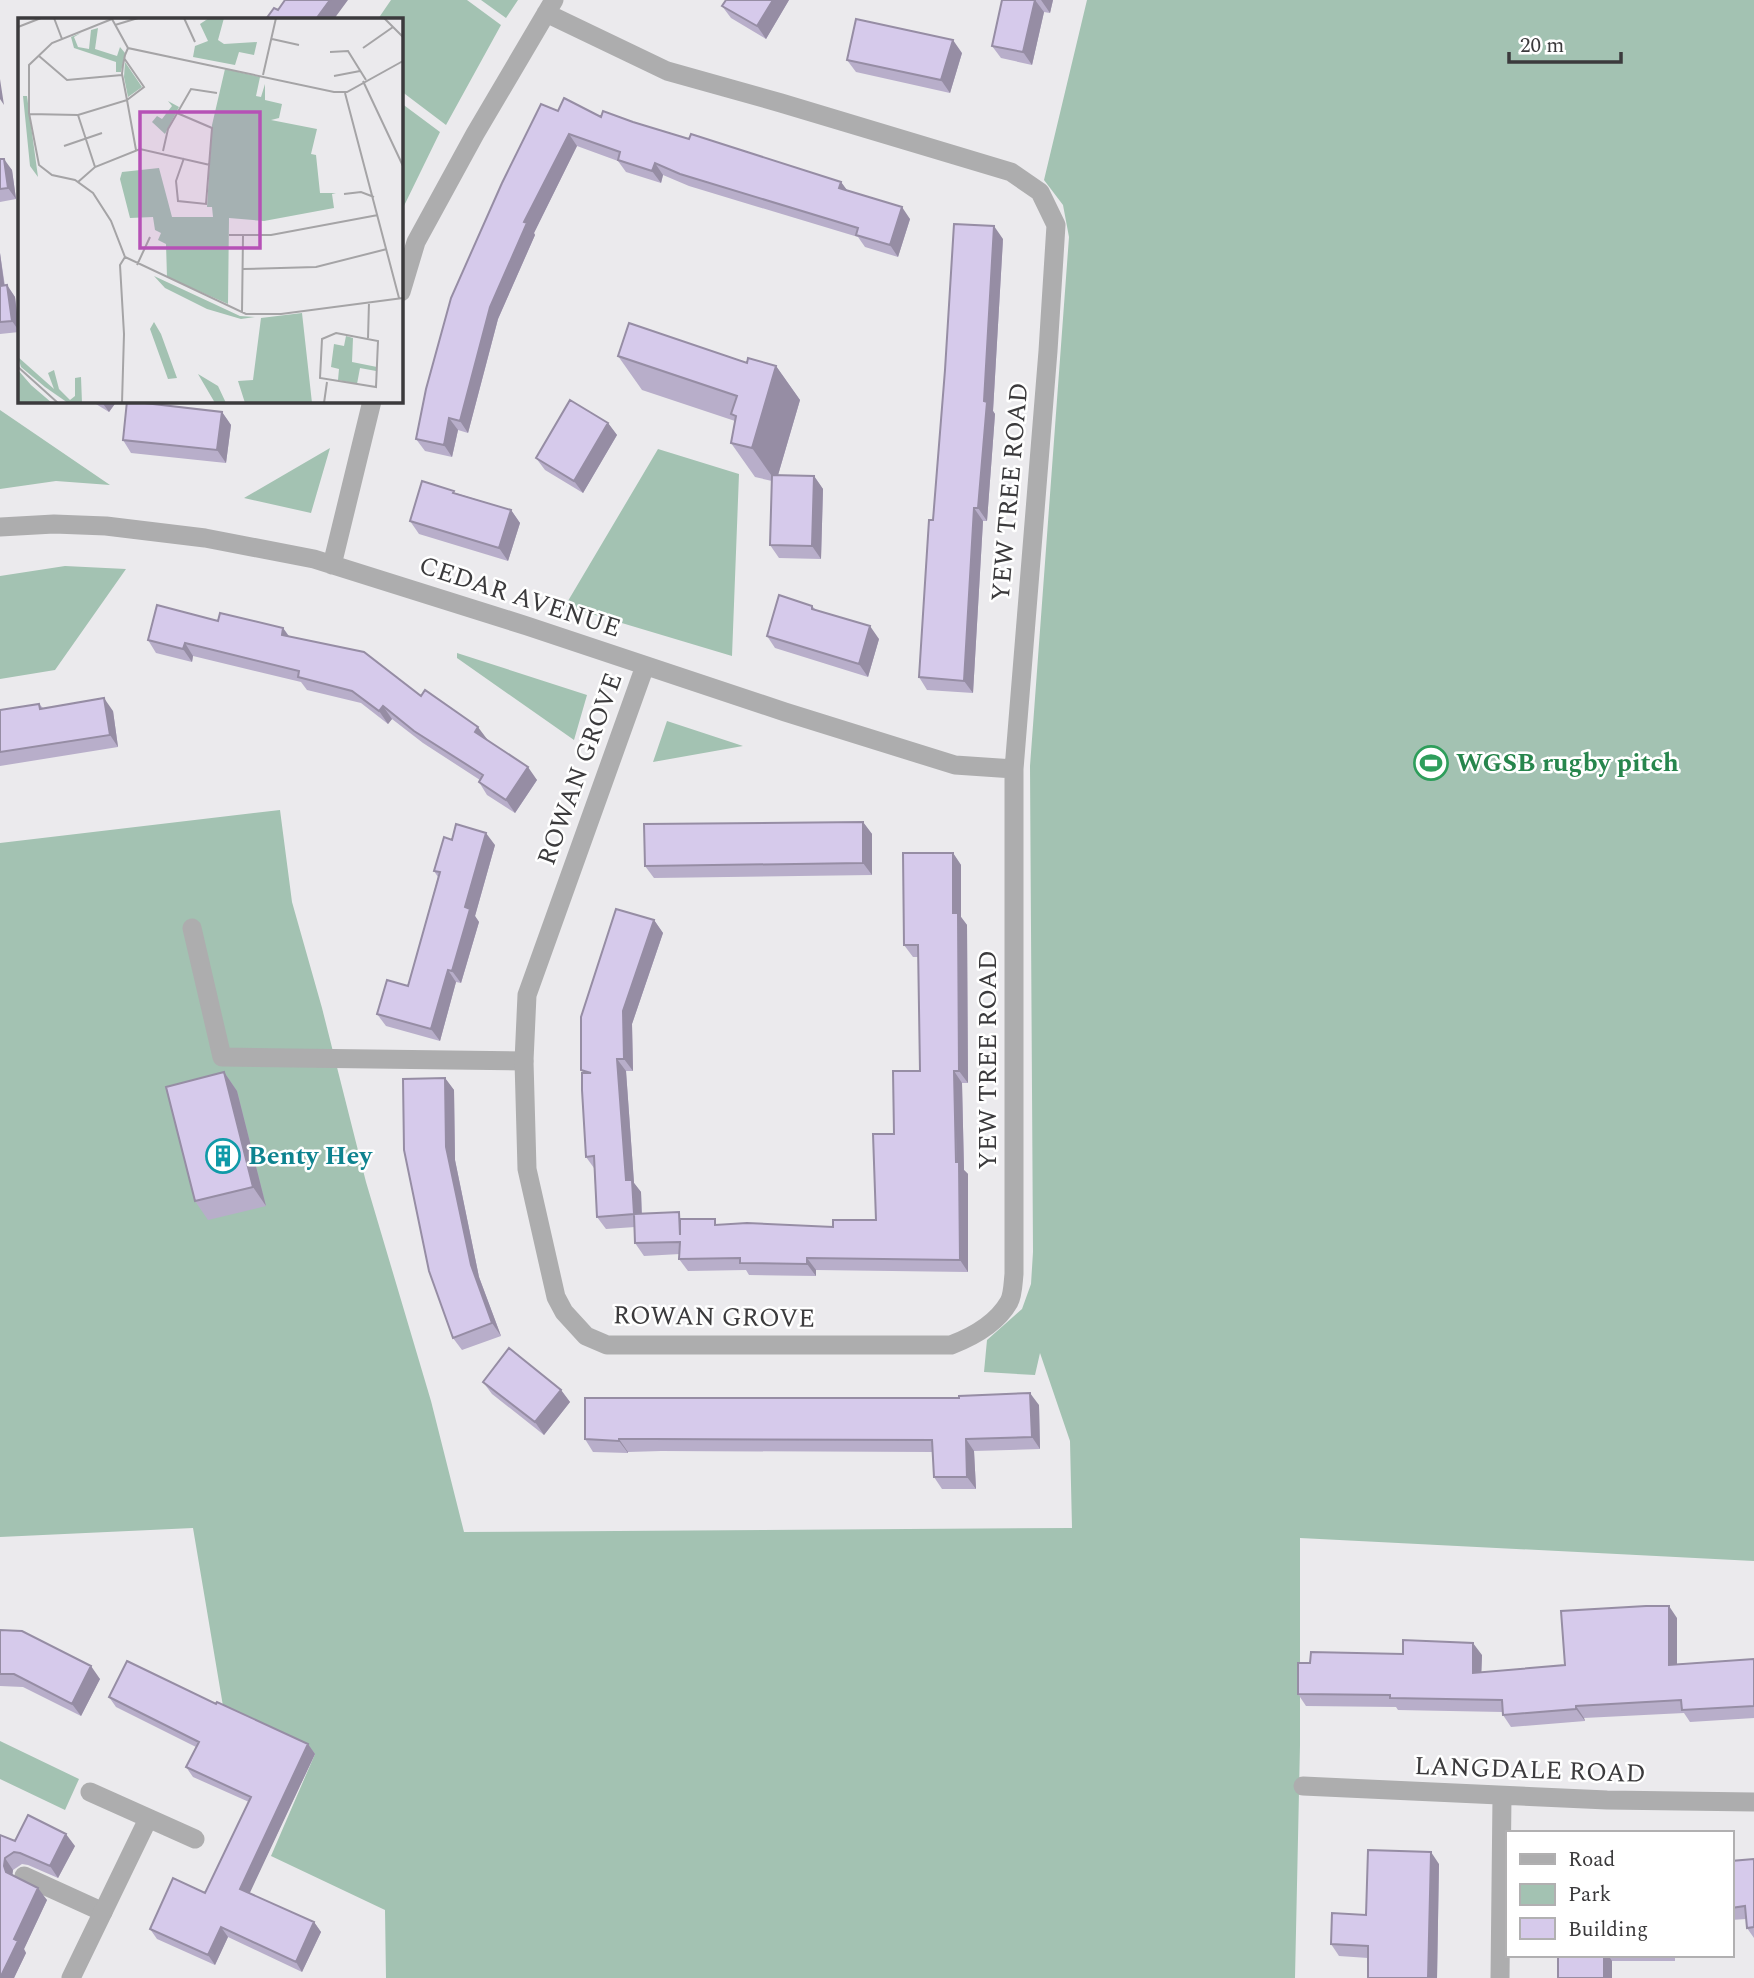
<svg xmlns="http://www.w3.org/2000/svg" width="1754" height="1978" viewBox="0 0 1754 1978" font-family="Spectral,serif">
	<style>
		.green { fill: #a3c2b2 }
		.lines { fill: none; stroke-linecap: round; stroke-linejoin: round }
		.service { stroke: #adadae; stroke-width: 19 }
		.minor { stroke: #adadae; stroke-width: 19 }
		.wall { fill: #b8aeca }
		.shaded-wall { fill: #968da4 }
		.building { fill: #d6caeb; stroke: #968da4; stroke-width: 2 }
		.labels { text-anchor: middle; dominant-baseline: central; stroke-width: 5; stroke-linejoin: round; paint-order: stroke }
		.street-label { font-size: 26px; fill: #3b3a3c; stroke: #fff }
		.leisure-label { font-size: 26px; font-weight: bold; fill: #27864d; stroke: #fff; text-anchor: start }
		.culture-label { font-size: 26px; font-weight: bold; fill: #0d838f; stroke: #fff; text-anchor: start }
		.inset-road { fill: none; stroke: #a5a4a6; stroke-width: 2 }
		.view { fill: #b651b6; fill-opacity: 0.15; stroke: #b651b6; stroke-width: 3.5 }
		.inset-edge { fill: none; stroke: #3b3a3c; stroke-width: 3.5 }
	</style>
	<rect width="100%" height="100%" fill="#ebeaed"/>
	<path class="green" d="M 391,0 L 467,0 L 501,25 L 446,125 L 401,91 L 401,19 L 378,19 Z
		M 481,0 L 518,0 L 506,18 Z
		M 1087,0 L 1754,0 L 1754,1561 L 1300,1538 L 1300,1745 L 1295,1978 L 386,1978 L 385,1910 L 271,1856 L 315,1754 L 224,1712 L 193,1528 L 0,1537 L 0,843 L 280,810 L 292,902 L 322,1008 L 366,1182 L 431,1401 L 464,1532 L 1072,1528 L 1070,1441 L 1040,1353 L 1035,1375 L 984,1372 L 987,1340 L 1022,1309 L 1031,1284 L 1033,1252 L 1030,766 L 1069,237 L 1063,205 L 1044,180 Z
		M 401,103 L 440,132 L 401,212 Z
		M 0,410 L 110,485 L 56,481 L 0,489 Z
		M 330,448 L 311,513 L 244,498 Z
		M 658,449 L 739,474 L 732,656 L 565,606 Z
		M 65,566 L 126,569 L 55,670 L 0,679 L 0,576 Z
		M 457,653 L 587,695 L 574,740 L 457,658 Z
		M 667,721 L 743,746 L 653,762 Z
		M 0,1741 L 79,1779 L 65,1810 L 0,1779 Z"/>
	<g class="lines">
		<path class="service" d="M 192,928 L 222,1057 L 524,1061
			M 24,1876 L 103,1912"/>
		<path class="minor" d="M 546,13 L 667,71 L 781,103 L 1011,172 L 1040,192 L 1056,225 L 1048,351 L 1014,769 L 1014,1274 C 1013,1283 1013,1295 1009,1302 C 997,1323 972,1337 951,1345 L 607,1345 L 586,1336 L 564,1312 L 556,1297 L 527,1169 L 524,1061 L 527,995 L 645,666
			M 401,292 L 416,242 L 475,134 L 554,0
			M 0,527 L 54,524 L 106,526 L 205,538 L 314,559 L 527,626 L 785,712 L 955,765 L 1014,769
			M 332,565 L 372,401
			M 1303,1786 L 1607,1800 L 1754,1802
			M 90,1792 L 195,1839
			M 71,1978 L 148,1819
			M 1500,1978 L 1502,1796"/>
	</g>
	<path class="wall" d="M 789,0 L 766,39 L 731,18 L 722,6 Z
		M 1002,0 L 1053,0 L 1050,13 L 1044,12 L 1032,65 L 1001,58 L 992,46 Z
		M 962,53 L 950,93 L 856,72 L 847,60 Z
		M 558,111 L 633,122 L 689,139 L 841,182 L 847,191 L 910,219 L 898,257 L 865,247 L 858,237 L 689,186 L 663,175 L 661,183 L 626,172 L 618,161 L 577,146 L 534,233 L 535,235 L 498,319 L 468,433 L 458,430 L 452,457 L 425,451 L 416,439 Z
		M 0,159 L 12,170 L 16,199 L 0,202 Z
		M 1003,239 L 993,411 L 995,414 L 987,521 L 983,521 L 973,693 L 927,690 L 919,677 L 933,520 Z
		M 0,253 L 5,286 L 7,285 L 15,297 L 19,329 L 19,332 L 0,334 Z
		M 618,356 L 776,366 L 800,400 L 778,475 L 814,476 L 823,489 L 821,559 L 779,558 L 770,545 L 772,481 L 755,477 L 731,443 L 735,421 L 642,390 Z
		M 91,401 L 117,401 L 109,412 Z
		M 222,412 L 231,425 L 226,463 L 131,453 L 123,440 Z
		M 608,423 L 617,435 L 583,493 L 545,470 L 536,458 Z
		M 456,493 L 511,510 L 520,523 L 508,561 L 419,534 L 410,521 Z
		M 812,606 L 816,610 L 879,639 L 868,677 L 775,648 L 767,636 Z
		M 218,621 L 283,628 L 289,636 L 421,696 L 487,739 L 537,780 L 515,813 L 487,795 L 479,782 L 480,780 L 423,743 L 392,719 L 388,724 L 361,703 L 307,690 L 301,682 L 193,656 L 192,662 L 156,653 L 148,640 Z
		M 39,704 L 43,708 L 113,711 L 118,747 L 0,766 L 0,710 Z
		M 863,822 L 872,834 L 872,875 L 654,878 L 645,866 Z
		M 452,840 L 495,845 L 475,916 L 479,922 L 461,983 L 456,982 L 440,1041 L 386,1026 L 377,1014 L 408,986 L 438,877 L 434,871 Z
		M 953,853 L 961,865 L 961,917 L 967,925 L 968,1083 L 962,1083 L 964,1170 L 968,1174 L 968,1272 L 816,1270 L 816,1276 L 749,1275 L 746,1270 L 688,1271 L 679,1259 L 680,1254 L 644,1256 L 635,1243 L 635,1227 L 606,1229 L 597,1217 L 594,1168 L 586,1157 L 584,1073 L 581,1070 L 654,920 L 663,933 L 632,1024 L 633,1071 L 626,1071 L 634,1183 L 641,1192 L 642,1214 L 718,1225 L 833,1227 L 876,1220 L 894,1134 L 920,1071 L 918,957 L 913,957 L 904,945 Z
		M 224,1072 L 237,1091 L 266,1206 L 208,1220 L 195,1201 Z
		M 445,1078 L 454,1090 L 455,1160 L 479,1277 L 501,1336 L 462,1350 L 453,1338 Z
		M 483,1382 L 561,1390 L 570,1402 L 544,1435 L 492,1394 Z
		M 1039,1405 L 1040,1449 L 974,1451 L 976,1489 L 942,1489 L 934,1477 L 933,1452 L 661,1451 L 628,1452 L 628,1453 L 593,1452 L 585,1439 Z
		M 1677,1618 L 1677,1664 L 1754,1659 L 1754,1718 L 1690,1722 L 1684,1713 L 1584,1718 L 1585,1721 L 1511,1727 L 1503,1715 L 1503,1712 L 1398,1710 L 1396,1707 L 1306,1706 L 1298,1694 L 1482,1655 L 1481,1672 L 1565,1665 Z
		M 0,1630 L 100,1679 L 81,1716 L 23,1687 L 0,1686 Z
		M 109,1697 L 216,1704 L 308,1744 L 315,1754 L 249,1893 L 314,1922 L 321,1932 L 302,1972 L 228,1937 L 215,1965 L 157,1939 L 150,1929 L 205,1893 L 249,1802 L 193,1777 L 186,1767 L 196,1747 L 116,1707 Z
		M 0,1835 L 15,1841 L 75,1846 L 58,1878 L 28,1865 L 22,1864 L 13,1870 L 12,1875 L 47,1900 L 24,1949 L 26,1953 L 14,1978 L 0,1978 Z
		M 1754,1859 L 1754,1938 L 1747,1928 L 1746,1919 L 1731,1920 L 1731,1861 Z
		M 1439,1864 L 1437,1978 L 1368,1978 L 1368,1958 L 1339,1956 L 1331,1944 L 1366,1915 Z
		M 1561,1955 L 1675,1955 L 1675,1961 L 1612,1961 L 1612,1978 L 1558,1978 Z"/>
	<path class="shaded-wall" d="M 330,0 L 348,0 L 334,19 L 316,19 Z
		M 773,0 L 789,0 L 766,39 L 757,26 Z
		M 1035,0 L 1044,12 L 1032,65 L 1023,52 Z
		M 1041,0 L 1053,0 L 1050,13 Z
		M 953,40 L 962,53 L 950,93 L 941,80 Z
		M 0,79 L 4,105 L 0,99 Z
		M 569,134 L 577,146 L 534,233 L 535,235 L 498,319 L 468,433 L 460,421 L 490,307 L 524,222 Z
		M 4,159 L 12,170 L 16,199 L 8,188 Z
		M 655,163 L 663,175 L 661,183 L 652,171 Z
		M 841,182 L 850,194 L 839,188 Z
		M 902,207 L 910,219 L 898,257 L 890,245 Z
		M 994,226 L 1003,239 L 993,411 L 995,414 L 987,521 L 978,508 Z
		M 0,253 L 6,298 L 0,289 Z
		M 7,285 L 15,297 L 19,331 L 12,321 Z
		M 776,366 L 800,400 L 776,482 L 752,448 Z
		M 101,401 L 117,401 L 109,412 Z
		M 222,412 L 231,425 L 226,463 L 217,450 Z
		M 449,418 L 458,430 L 452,457 L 444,445 Z
		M 608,423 L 617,435 L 583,493 L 574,481 Z
		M 814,476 L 823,489 L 821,559 L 812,546 Z
		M 974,508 L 983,521 L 973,693 L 964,681 Z
		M 511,510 L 520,523 L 508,561 L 499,548 Z
		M 870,626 L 879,639 L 868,677 L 859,664 Z
		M 283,628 L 292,641 L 282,635 Z
		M 185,643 L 193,656 L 192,662 L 183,649 Z
		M 104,698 L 113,711 L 118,747 L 110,735 Z
		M 383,706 L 392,719 L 388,724 L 379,711 Z
		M 478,727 L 487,739 L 483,745 L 475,732 Z
		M 528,767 L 537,780 L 515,813 L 506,800 Z
		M 863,822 L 872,834 L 872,875 L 863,863 Z
		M 486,833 L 495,845 L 475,916 L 479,922 L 461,983 L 452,971 L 465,907 Z
		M 953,853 L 961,865 L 961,917 L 967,925 L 968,1083 L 959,1071 L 953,913 Z
		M 654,920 L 663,933 L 632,1024 L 633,1071 L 624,1059 L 623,1011 Z
		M 448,970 L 456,982 L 440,1041 L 431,1029 Z
		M 617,1059 L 626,1071 L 634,1183 L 641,1192 L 642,1226 L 634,1214 L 626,1180 Z
		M 954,1071 L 962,1083 L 964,1170 L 968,1174 L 968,1272 L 960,1260 Z
		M 224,1072 L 237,1091 L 266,1206 L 253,1187 Z
		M 445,1078 L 454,1090 L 455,1160 L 479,1277 L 501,1336 L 492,1323 L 471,1265 L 446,1147 Z
		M 807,1258 L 816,1270 L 816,1276 L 807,1264 Z
		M 561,1390 L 570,1402 L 544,1435 L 535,1422 Z
		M 1030,1393 L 1039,1405 L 1040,1449 L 1032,1437 Z
		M 619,1439 L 628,1452 L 628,1453 L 619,1441 Z
		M 966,1439 L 974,1451 L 976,1489 L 967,1477 Z
		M 1669,1606 L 1677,1618 L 1677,1677 L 1669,1665 Z
		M 1473,1643 L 1482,1655 L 1481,1685 L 1473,1673 Z
		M 91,1666 L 100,1679 L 81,1716 L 72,1704 Z
		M 1576,1706 L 1584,1718 L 1585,1721 L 1576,1709 Z
		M 308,1744 L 315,1754 L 247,1899 L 240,1889 Z
		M 66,1834 L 75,1846 L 58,1878 L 50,1866 Z
		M 1431,1852 L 1439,1864 L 1437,1978 L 1428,1978 Z
		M 5,1858 L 13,1870 L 12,1878 L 6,1872 L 4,1866 Z
		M 38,1888 L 47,1900 L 24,1949 L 26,1953 L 14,1978 L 0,1978 L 14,1939 Z
		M 314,1922 L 321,1932 L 302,1972 L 296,1962 Z
		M 221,1927 L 228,1937 L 215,1965 L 208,1955 Z
		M 1604,1955 L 1608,1955 L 1612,1961 L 1612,1978 L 1604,1978 Z"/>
	<path class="building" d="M 285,0 L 330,0 L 316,19 L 266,19 L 274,8 L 278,10 Z
		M 726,0 L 773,0 L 757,26 L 722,6 Z
		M 1002,0 L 1035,0 L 1023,52 L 992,46 Z
		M 856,19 L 953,40 L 941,80 L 847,60 Z
		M 564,98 L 601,117 L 603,111 L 633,122 L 689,139 L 691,134 L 841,182 L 839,188 L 902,207 L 890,245 L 856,235 L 858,228 L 680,174 L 655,163 L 652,171 L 618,160 L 620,152 L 569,134 L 524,222 L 527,223 L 490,307 L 460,421 L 449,418 L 444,445 L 416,439 L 426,389 L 451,298 L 502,183 L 541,104 L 558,111 Z
		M 0,159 L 4,159 L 8,188 L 0,189 Z
		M 954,224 L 994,226 L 984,401 L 987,402 L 978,508 L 974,508 L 964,681 L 919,677 L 929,520 L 933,520 L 945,370 Z
		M 7,285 L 12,321 L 0,322 L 0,286 Z
		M 629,323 L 747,363 L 748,358 L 776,366 L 752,448 L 731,443 L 736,416 L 731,414 L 737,396 L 618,356 Z
		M 570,400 L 608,423 L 574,481 L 536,458 Z
		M 127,401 L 222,412 L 217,450 L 123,440 Z
		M 772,475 L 814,476 L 812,546 L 770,545 Z
		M 422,481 L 454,491 L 453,493 L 511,510 L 499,548 L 410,521 Z
		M 779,595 L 812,606 L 812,609 L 870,626 L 859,664 L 767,636 Z
		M 157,605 L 218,621 L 220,613 L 283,628 L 282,635 L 364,652 L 421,696 L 425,690 L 478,727 L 475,732 L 528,767 L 506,800 L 479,782 L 483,775 L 414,731 L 383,706 L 379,711 L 352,691 L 298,677 L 299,671 L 185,643 L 183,649 L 148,640 Z
		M 104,698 L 110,735 L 0,752 L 0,710 L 39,704 L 40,709 Z
		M 863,822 L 863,863 L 645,866 L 644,824 Z
		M 456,824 L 486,833 L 465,907 L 470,909 L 452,971 L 448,970 L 431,1029 L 377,1014 L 387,980 L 408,986 L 440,872 L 434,871 L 444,837 L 452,840 Z
		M 903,853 L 953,853 L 953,913 L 958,913 L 959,1071 L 954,1071 L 956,1162 L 959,1162 L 960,1260 L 807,1258 L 807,1264 L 740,1263 L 740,1258 L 679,1259 L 680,1242 L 635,1243 L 634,1214 L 679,1212 L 680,1235 L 680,1219 L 715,1219 L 715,1225 L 747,1223 L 833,1227 L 833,1220 L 876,1220 L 873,1134 L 894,1134 L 893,1071 L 920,1071 L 918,945 L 904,945 Z
		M 616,909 L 654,920 L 623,1011 L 624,1059 L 617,1059 L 626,1180 L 632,1180 L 634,1214 L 597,1217 L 594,1156 L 586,1157 L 582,1090 L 582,1073 L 591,1073 L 581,1070 L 581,1017 Z
		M 224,1072 L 253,1187 L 195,1201 L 166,1087 Z
		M 445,1078 L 446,1147 L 471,1265 L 492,1323 L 453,1338 L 429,1271 L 404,1150 L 403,1079 Z
		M 509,1348 L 561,1390 L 535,1422 L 483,1382 Z
		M 1030,1393 L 1032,1437 L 966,1439 L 967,1477 L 934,1477 L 932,1440 L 652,1439 L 619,1439 L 619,1441 L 585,1439 L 585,1398 L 959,1398 L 959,1396 Z
		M 1646,1606 L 1669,1606 L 1669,1665 L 1754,1659 L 1754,1706 L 1682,1710 L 1681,1700 L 1576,1706 L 1576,1709 L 1503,1715 L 1502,1700 L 1390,1698 L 1390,1695 L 1298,1694 L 1298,1663 L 1310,1663 L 1311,1652 L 1403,1654 L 1403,1640 L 1473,1643 L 1473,1673 L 1565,1665 L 1561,1611 Z
		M 0,1630 L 22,1631 L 91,1666 L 72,1704 L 14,1674 L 0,1674 Z
		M 127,1661 L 216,1704 L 217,1702 L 308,1744 L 240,1889 L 314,1922 L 296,1962 L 221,1927 L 208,1955 L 150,1929 L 173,1878 L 205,1893 L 251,1797 L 186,1767 L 199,1742 L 109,1697 Z
		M 28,1815 L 66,1834 L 50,1866 L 20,1853 L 14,1852 L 5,1858 L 4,1866 L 6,1872 L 38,1888 L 14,1939 L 18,1941 L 0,1978 L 0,1835 L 15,1841 Z
		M 1368,1850 L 1431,1852 L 1428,1978 L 1368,1978 L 1368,1946 L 1331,1944 L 1332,1913 L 1366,1915 Z
		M 1754,1859 L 1754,1927 L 1747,1928 L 1745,1906 L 1731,1908 L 1731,1861 Z
		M 1561,1955 L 1604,1955 L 1604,1978 L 1558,1978 L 1558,1957 L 1561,1957 Z"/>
	<defs>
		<g id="stadium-ring" transform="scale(1.75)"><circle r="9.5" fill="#fff" stroke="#2e9e5b" stroke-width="1.5"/><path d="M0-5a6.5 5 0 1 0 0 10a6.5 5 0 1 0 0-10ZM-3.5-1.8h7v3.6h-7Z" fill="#2e9e5b"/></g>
		<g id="building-ring" transform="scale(1.75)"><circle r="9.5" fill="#fff" stroke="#0f9aa8" stroke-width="1.5"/><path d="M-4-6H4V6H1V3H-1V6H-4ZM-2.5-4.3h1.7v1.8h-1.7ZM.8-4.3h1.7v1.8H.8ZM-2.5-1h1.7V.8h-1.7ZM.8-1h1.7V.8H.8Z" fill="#0f9aa8"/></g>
	</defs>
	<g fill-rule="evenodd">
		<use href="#stadium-ring" x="1431" y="763"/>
		<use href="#building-ring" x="223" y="1156"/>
	</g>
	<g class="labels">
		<g class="street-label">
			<text transform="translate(1010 492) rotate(-85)">YEW TREE ROAD</text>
			<text transform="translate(520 597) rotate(18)">CEDAR AVENUE</text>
			<text transform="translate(580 769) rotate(-70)">ROWAN GROVE</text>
			<text transform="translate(988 1060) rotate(-90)">YEW TREE ROAD</text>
			<text transform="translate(714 1317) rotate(1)">ROWAN GROVE</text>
			<text transform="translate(1530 1770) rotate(2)">LANGDALE ROAD</text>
		</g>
		<g class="leisure-label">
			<text x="1456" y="763">WGSB rugby pitch</text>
		</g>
		<g class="culture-label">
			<text x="248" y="1156">Benty Hey</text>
		</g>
	</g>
	<g transform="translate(18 18)">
		<rect width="385" height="385" fill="#ebeaed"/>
		<path d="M 191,0 L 206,0 L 200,22 L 206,26 L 239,24 L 236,37 L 221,34 L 217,47 L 175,39 L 177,28 L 190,23 L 182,6 ZM 80,10 L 77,31 L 99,38 L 102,29 L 107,35 L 103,54 L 98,54 L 98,44 L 56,30 L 53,19 L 63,15 L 56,19 L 60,29 L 71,31 L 73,12 ZM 107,44 L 124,69 L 110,79 L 106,59 ZM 207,51 L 242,59 L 238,78 L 243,79 L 247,66 L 247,82 L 264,86 L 261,100 L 253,102 L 299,111 L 293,136 L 298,137 L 302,175 L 318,175 L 314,176 L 316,190 L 246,203 L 211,200 L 210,286 L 149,259 L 148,226 L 140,222 L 143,215 L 137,212 L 135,199 L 112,200 L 102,161 L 104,154 L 141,150 L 154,199 L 195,199 L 194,189 L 189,189 L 194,107 ZM 5,78 L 9,78 L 20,159 L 12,148 ZM 150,83 L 161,89 L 147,116 L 134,104 L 139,98 L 144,101 L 154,88 ZM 136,258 L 222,298 L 237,299 L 223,301 L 189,291 L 147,270 ZM 284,295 L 294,385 L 227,385 L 220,363 L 235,362 L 243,300 ZM 136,304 L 143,316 L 159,360 L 150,361 L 132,311 ZM 328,318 L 335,320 L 334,344 L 359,349 L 358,353 L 342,350 L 339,366 L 320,362 L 321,351 L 313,349 L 316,326 L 326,328 ZM 0,339 L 36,371 L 30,355 L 36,352 L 41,371 L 52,382 L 57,378 L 57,360 L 63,359 L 64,385 L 50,385 L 27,369 L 3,349 ZM 0,352 L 13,367 L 34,385 L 0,385 ZM 180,356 L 200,368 L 208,385 L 197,385 Z" fill="#a3c2b2"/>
		<path class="inset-road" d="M 36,0 L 44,21M 135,0 L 160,0M 166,0 L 177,24M 366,0 L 385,19M 94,1 L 34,25 L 11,47 L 11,95 L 21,147 L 34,157 L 57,162 L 75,175 L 93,203 L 107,239 L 228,296 L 263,296 L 385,280M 94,1 L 110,30 L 316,74 L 329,74 L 385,43M 97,7 L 120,0M 0,9 L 23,0M 254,21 L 281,27M 345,30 L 375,9M 312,34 L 330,33 L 348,62M 21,38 L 49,62 L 104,57M 106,40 L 126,69 L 109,82 L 104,56 L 105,47 L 107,37 L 110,30M 245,57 L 258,0M 316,58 L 342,53M 345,63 L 385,148M 327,75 L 381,280M 159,95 L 194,110 L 188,186 L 160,183 L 158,163 L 166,140M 11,96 L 60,97 L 109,82 L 118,132M 60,97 L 77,149M 46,128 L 84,115M 145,133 L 150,111 L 173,71 L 199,75M 60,164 L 77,149 L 122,131 L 192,147M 326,176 L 343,174 L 356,179M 211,217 L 253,217 L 360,197M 119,247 L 132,219M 225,251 L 298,249 L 369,231M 224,294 L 225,218M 318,315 L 360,323 L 358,369 L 302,360 L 304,321 ZM 350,320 L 351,284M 0,349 L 40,385M 104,385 L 106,316 L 102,247 L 107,239M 306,385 L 309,364"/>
		<path class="view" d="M 122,94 L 242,94 L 242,230 L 122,230 Z"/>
		<rect width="385" height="385" class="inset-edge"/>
	</g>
	<rect x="1506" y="1831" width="228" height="126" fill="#ffffff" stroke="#b1b0b1" stroke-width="2"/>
	<rect x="1520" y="1854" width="35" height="10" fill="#adadae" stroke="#b1b0b1" stroke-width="2"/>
	<text x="1568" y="1866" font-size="21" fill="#3b3a3c">Road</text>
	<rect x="1520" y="1884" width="35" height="21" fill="#a3c2b2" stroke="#b1b0b1" stroke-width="2"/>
	<text x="1568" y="1901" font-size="21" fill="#3b3a3c">Park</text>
	<rect x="1520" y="1918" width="35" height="21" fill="#d6caeb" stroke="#b1b0b1" stroke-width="2"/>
	<text x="1568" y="1936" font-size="21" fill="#3b3a3c">Building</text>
	<path d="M1509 52v10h112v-10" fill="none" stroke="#3b3a3c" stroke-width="3.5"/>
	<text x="1520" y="52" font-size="21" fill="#3b3a3c" stroke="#ffffff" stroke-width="5" paint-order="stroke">20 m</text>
</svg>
